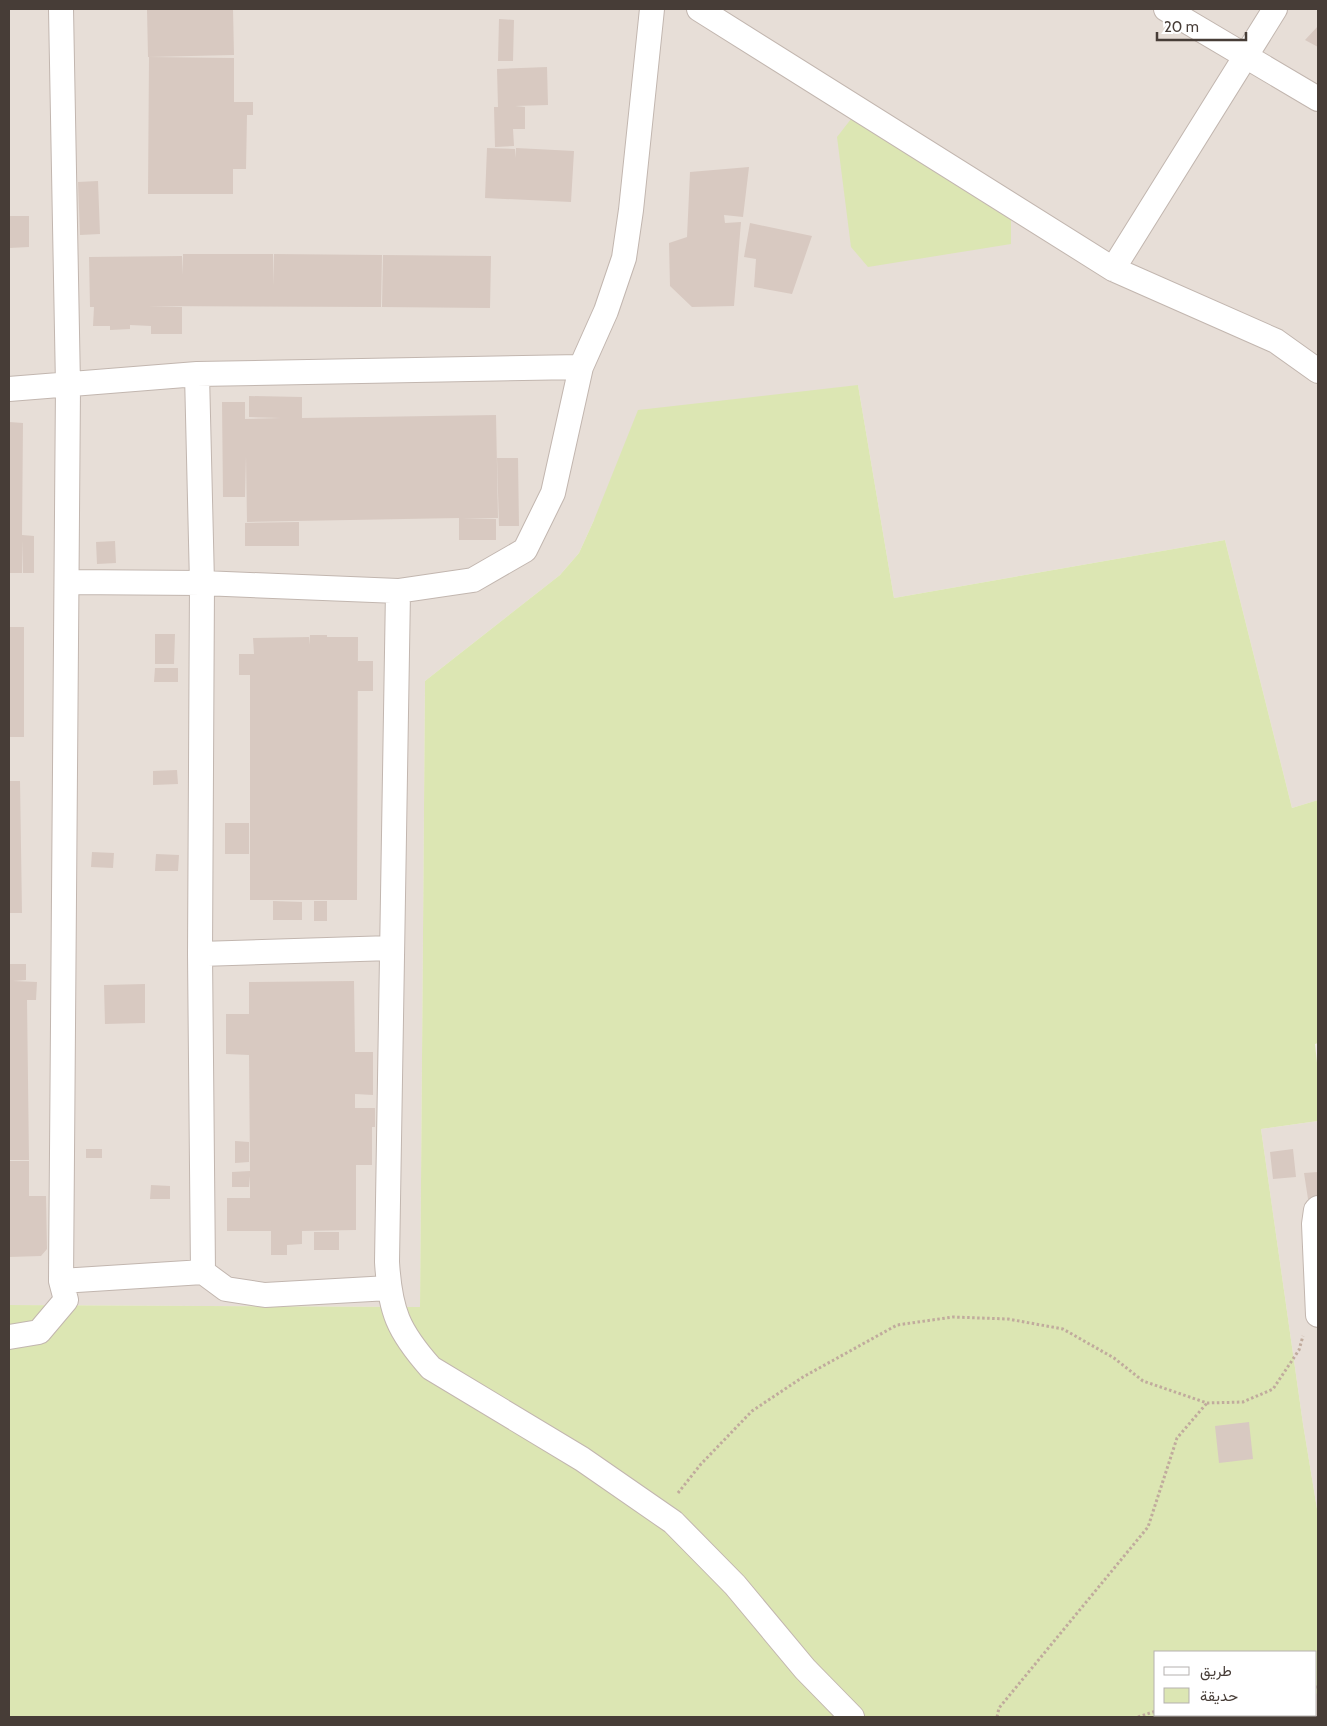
<svg xmlns="http://www.w3.org/2000/svg" width="1327" height="1726" viewBox="0 0 1327 1726" font-family="Cabin,Vazirmatn,sans-serif">
	<style>
		.residential { fill: #e7ded7 }
		.green { fill: #dce6b3; fill-rule: evenodd }
		.building { fill: #d8c9c1 }
		.lines { fill: none; stroke-linecap: round; stroke-linejoin: round }
		.minor-casing { stroke: #c2b6af; stroke-width: 26 }
		.path { stroke: #c0ab9d; stroke-width: 3; stroke-dasharray: 2.5 2.5; stroke-linecap: butt }
		.minor { stroke: #fff; stroke-width: 24 }
	</style>
	<rect width="100%" height="100%" fill="#f3ede9"/>
	<path class="residential" d="M 9,9 L 1318,9 L 1318,800 L 1292,808 L 1225,540 L 894,598 L 858,385 L 594,520 L 579,553 L 560,575 L 425,681 L 420,1307 L 9,1305 Z
		M 1318,1121 L 1318,1515 L 1303,1424 L 1261,1129 Z"/>
	<path class="green" d="M 851,119 L 1011,220 L 1011,244 L 868,267 L 851,247 L 837,137 Z
		M 858,385 L 894,598 L 1225,540 L 1292,808 L 1318,800 L 1318,1043 L 1315,1044 L 1318,1072 L 1318,1121 L 1261,1129 L 1303,1424 L 1318,1515 L 1318,1717 L 9,1717 L 9,1305 L 420,1307 L 425,681 L 560,575 L 579,553 L 594,520 L 638,410 ZM 1156,1652 L 1316,1652 L 1316,1715 L 1156,1715 Z"/>
	<path class="building" d="M 147,9 L 233,9 L 234,55 L 148,57 Z
		M 499,19 L 514,20 L 513,61 L 498,61 Z
		M 1318,26 L 1318,47 L 1305,40 Z
		M 149,57 L 234,58 L 234,102 L 253,102 L 253,115 L 247,115 L 246,169 L 233,169 L 233,194 L 148,194 Z
		M 547,67 L 548,105 L 515,106 L 525,107 L 525,129 L 513,129 L 514,146 L 495,147 L 494,107 L 498,107 L 497,69 Z
		M 487,148 L 515,149 L 516,158 L 516,148 L 574,151 L 571,202 L 485,198 Z
		M 749,167 L 743,217 L 724,215 L 725,223 L 741,222 L 734,306 L 692,307 L 670,286 L 669,243 L 687,237 L 690,172 Z
		M 98,181 L 100,234 L 80,235 L 78,182 Z
		M 9,216 L 29,216 L 29,247 L 9,248 Z
		M 750,223 L 812,236 L 792,294 L 754,287 L 756,259 L 744,257 Z
		M 183,254 L 273,254 L 274,286 L 274,254 L 382,255 L 381,307 L 148,306 L 182,307 L 182,334 L 151,334 L 151,326 L 130,325 L 130,329 L 110,330 L 110,326 L 93,326 L 94,307 L 90,307 L 89,257 L 182,256 L 183,275 Z
		M 383,255 L 491,256 L 490,308 L 382,307 Z
		M 249,396 L 302,397 L 302,418 L 496,415 L 498,518 L 462,518 L 496,519 L 496,540 L 459,540 L 459,518 L 247,522 L 246,456 L 245,497 L 223,497 L 222,402 L 245,402 L 245,419 L 281,418 L 249,417 Z
		M 9,422 L 23,423 L 22,535 L 34,536 L 34,573 L 23,573 L 23,540 L 22,573 L 9,573 Z
		M 497,458 L 518,458 L 519,526 L 499,526 Z
		M 299,522 L 299,546 L 245,546 L 245,523 Z
		M 115,541 L 116,563 L 97,564 L 96,542 Z
		M 9,627 L 24,627 L 24,737 L 9,737 Z
		M 155,634 L 175,634 L 174,664 L 155,664 Z
		M 310,635 L 327,635 L 327,637 L 358,637 L 357,900 L 250,900 L 250,675 L 239,675 L 239,654 L 254,654 L 253,638 L 309,637 L 309,645 Z
		M 358,661 L 373,661 L 373,691 L 357,691 Z
		M 155,668 L 178,668 L 178,682 L 154,682 Z
		M 177,770 L 178,784 L 153,785 L 153,771 Z
		M 9,781 L 20,781 L 22,913 L 9,913 Z
		M 225,823 L 249,823 L 249,854 L 225,854 Z
		M 92,852 L 114,853 L 113,868 L 91,867 Z
		M 156,854 L 179,855 L 178,871 L 155,871 Z
		M 273,901 L 302,902 L 302,920 L 273,920 Z
		M 314,901 L 327,901 L 327,921 L 314,921 Z
		M 9,964 L 26,964 L 26,980 L 13,981 L 37,982 L 36,1000 L 27,1000 L 29,1160 L 9,1160 Z
		M 354,981 L 355,1052 L 373,1052 L 373,1095 L 355,1094 L 355,1108 L 375,1108 L 375,1127 L 372,1127 L 372,1165 L 356,1165 L 356,1230 L 302,1231 L 302,1244 L 287,1245 L 287,1255 L 271,1255 L 271,1231 L 250,1231 L 250,1207 L 250,1231 L 227,1231 L 227,1198 L 250,1198 L 250,1176 L 249,1187 L 232,1187 L 232,1172 L 250,1171 L 249,1055 L 226,1054 L 226,1014 L 249,1014 L 249,982 Z
		M 145,984 L 145,1023 L 105,1024 L 104,985 Z
		M 235,1141 L 249,1142 L 249,1162 L 235,1163 Z
		M 86,1149 L 102,1149 L 102,1158 L 86,1158 Z
		M 1293,1149 L 1296,1177 L 1273,1179 L 1270,1152 Z
		M 9,1161 L 29,1161 L 29,1196 L 46,1196 L 47,1249 L 41,1256 L 9,1257 Z
		M 1318,1172 L 1318,1198 L 1308,1199 L 1304,1173 Z
		M 151,1185 L 170,1186 L 170,1199 L 150,1199 Z
		M 314,1232 L 339,1232 L 339,1250 L 314,1250 Z
		M 1249,1422 L 1253,1459 L 1219,1463 L 1215,1426 Z
		M 1318,1693 L 1318,1717 L 1305,1717 L 1305,1715 L 1316,1715 L 1316,1694 Z"/>
	<g class="lines">
		<g class="minor-casing">
			<path id="minor" d="M 61,9 L 68,386 L 61,1281
				M 699,9 L 1113,269 L 1276,341 L 1318,371
				M 1166,9 L 1318,99
				M 1113,269 L 1275,9
				M 197,374 L 202,583 L 200,954 L 203,1272
				M 9,389 L 197,374 L 581,367
				M 67,582 L 202,583 L 398,591 L 473,580 L 525,550 L 553,493 L 581,367 L 606,311 L 624,258 L 631,210 L 652,9
				M 398,591 L 387,1262 C 390,1311 398,1331 431,1368 L 582,1459 L 673,1522 L 735,1585 L 805,1669 L 852,1717
				M 200,954 L 392,948
				M 1318,1208 L 1316,1210 L 1314,1224 L 1318,1315
				M 9,1337 L 39,1332 L 66,1300 L 61,1281 L 203,1272 L 226,1289 L 265,1295 L 389,1288"/>
		</g>
		<path class="path" d="M 678,1493 L 701,1464 L 752,1411 L 803,1377 L 897,1325 L 953,1317 L 1008,1319 L 1063,1329 L 1114,1358 L 1143,1381 L 1207,1403 L 1243,1402 L 1273,1389 L 1299,1350 L 1303,1336
			M 1316,1687 L 1318,1687
			M 997,1717 L 999,1708 L 1148,1527 L 1177,1438 L 1207,1403
			M 1138,1717 L 1156,1711"/>
		<use href="#minor" class="minor"/>
	</g>
	<rect width="1327" height="1726" fill="none" stroke="#473d37" stroke-width="20"/>
	<rect x="1154" y="1651" width="162" height="65" fill="#ffffff" stroke="#b5b1af"/>
	<rect x="1164" y="1667" width="25" height="8" fill="#ffffff" stroke="#b5b1af"/>
	<text x="1200" y="1676" font-size="15" fill="#473d37">طريق</text>
	<rect x="1164" y="1688" width="25" height="15" fill="#dce6b3" stroke="#b5b1af"/>
	<text x="1200" y="1701" font-size="15" fill="#473d37">حديقة</text>
	<path d="M1157 32v8h89v-8" fill="none" stroke="#473d37" stroke-width="2.5"/>
	<text x="1164" y="32" font-size="15" fill="#473d37" stroke="#ffffff" stroke-width="4" paint-order="stroke">20 m</text>
</svg>
